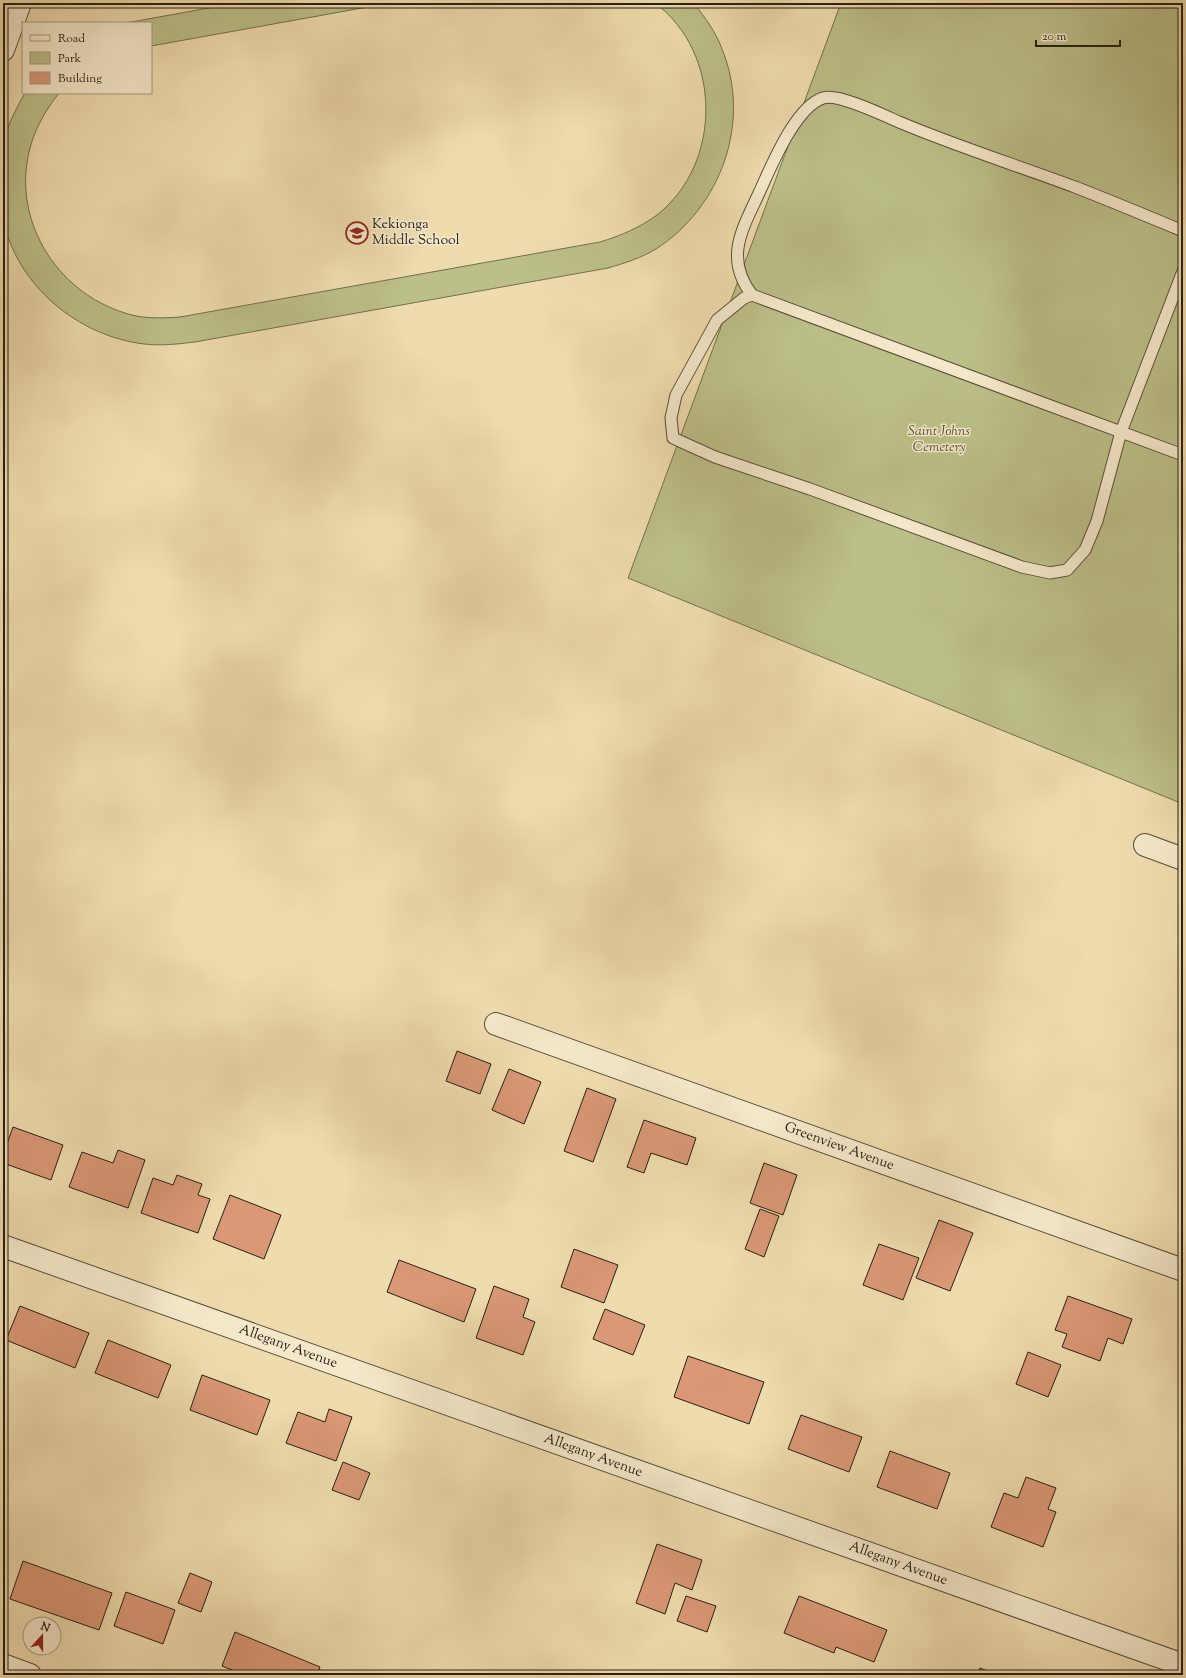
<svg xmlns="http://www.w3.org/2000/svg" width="1186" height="1678" viewBox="0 0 1186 1678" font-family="'Sorts Mill Goudy',serif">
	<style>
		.green { fill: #bcbf88; stroke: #72704f }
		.building { fill: #da9876; stroke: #272016 }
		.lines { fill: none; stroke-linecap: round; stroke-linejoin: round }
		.service-casing { stroke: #594f3c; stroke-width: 13 }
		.minor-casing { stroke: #594f3c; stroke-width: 24 }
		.service { stroke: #f5e8ca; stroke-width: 11 }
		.minor { stroke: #f5e8ca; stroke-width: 22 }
		.labels { text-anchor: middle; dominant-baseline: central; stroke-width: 3; stroke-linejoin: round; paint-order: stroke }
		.poi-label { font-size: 14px; fill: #272016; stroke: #f5e8ca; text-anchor: start }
		.park-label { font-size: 14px; font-style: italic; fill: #545038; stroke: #f5e8ca }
		.street-label { font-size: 14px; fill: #272016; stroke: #f5e8ca }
	</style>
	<rect width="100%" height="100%" fill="#efdcae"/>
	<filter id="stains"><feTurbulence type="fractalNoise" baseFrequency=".005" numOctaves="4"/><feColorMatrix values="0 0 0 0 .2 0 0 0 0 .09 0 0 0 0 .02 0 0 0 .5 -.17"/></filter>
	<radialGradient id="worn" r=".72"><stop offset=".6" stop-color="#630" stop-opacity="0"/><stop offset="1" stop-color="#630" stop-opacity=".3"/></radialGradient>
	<path class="green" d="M 236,3 L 390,3 L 151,46 L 151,23 L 126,23 Z
		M 655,3 L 694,3 C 705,18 716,32 722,49 C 752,122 721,207 656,249 C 641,258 625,263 608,268 L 195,342 C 178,344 161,346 144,344 C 78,336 17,286 3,219 C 1,209 3,196 3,186 C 3,173 2,159 3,146 C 6,127 16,109 25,93 L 59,93 C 45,111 34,130 29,152 C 12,225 61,297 132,315 C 148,319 164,318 180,317 L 600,242 C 620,236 639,228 657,215 C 723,163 722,53 655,3 Z
		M 841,3 L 1183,3 L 1183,804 L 628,578 Z"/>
	<path class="building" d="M 457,1051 L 491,1064 L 480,1094 L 446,1081 Z
		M 509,1069 L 541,1082 L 524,1124 L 492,1110 Z
		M 587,1088 L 616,1099 L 593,1162 L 564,1151 Z
		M 644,1120 L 696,1138 L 687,1165 L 651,1153 L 644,1173 L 627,1167 Z
		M 13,1127 L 63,1145 L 51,1180 L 3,1163 L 3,1155 Z
		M 118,1150 L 145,1160 L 128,1208 L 69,1187 L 82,1152 L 113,1163 Z
		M 764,1163 L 797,1175 L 783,1215 L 750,1203 Z
		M 177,1175 L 202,1184 L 198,1195 L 210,1199 L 198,1233 L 141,1213 L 153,1178 L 173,1185 Z
		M 230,1195 L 281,1215 L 264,1259 L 213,1239 Z
		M 760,1209 L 779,1216 L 764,1257 L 745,1249 Z
		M 939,1220 L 973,1233 L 950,1291 L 916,1278 Z
		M 879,1244 L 919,1258 L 903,1300 L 863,1285 Z
		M 574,1249 L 618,1265 L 604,1303 L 561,1287 Z
		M 399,1260 L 476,1289 L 464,1322 L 387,1292 Z
		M 494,1286 L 529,1299 L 523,1317 L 535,1322 L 523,1355 L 476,1338 Z
		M 1068,1296 L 1132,1319 L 1123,1344 L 1108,1338 L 1100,1361 L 1062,1347 L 1067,1334 L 1055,1330 Z
		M 20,1306 L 89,1333 L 75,1368 L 6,1340 Z
		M 605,1309 L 645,1325 L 633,1355 L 593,1339 Z
		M 108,1340 L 171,1365 L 158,1398 L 95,1373 Z
		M 1028,1352 L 1061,1365 L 1048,1397 L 1016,1384 Z
		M 688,1356 L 764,1382 L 749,1424 L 674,1397 Z
		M 202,1375 L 270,1400 L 257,1435 L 190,1410 Z
		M 329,1409 L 352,1417 L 336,1461 L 286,1443 L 298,1412 L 325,1422 Z
		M 801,1415 L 862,1437 L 849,1472 L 788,1449 Z
		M 890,1451 L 950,1473 L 937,1509 L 877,1487 Z
		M 343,1462 L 370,1473 L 359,1500 L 332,1490 Z
		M 1026,1477 L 1056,1488 L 1048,1509 L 1056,1512 L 1043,1547 L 991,1527 L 1004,1493 L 1018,1498 Z
		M 657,1544 L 702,1560 L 692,1590 L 675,1583 L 665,1614 L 636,1603 Z
		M 3,1553 L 7,1555 L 3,1565 Z
		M 23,1561 L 112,1593 L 99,1630 L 10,1599 Z
		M 190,1573 L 212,1582 L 201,1612 L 178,1603 Z
		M 126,1592 L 175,1610 L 163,1644 L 114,1626 Z
		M 686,1596 L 716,1606 L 707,1632 L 677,1621 Z
		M 799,1596 L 887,1630 L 874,1662 L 836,1647 L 834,1653 L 784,1633 Z
		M 235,1632 L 320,1667 L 317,1675 L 245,1675 L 222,1666 Z
		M 980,1668 L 997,1675 L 977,1675 Z"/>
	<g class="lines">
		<g class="service-casing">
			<path id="service" d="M 1183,231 C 1147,216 1111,201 1075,187 C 1016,165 956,146 899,122 C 883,115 838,93 823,98 C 795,107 771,167 759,193 C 742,230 724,258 752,295 L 1183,455
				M 752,295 L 744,298 L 717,320 L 676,395 L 671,418 L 673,438 L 715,457 L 810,489 L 1022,567 L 1050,573 L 1067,570 L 1085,550 L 1097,521 L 1121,432 L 1183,271"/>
		</g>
		<g class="minor-casing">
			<path id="minor" d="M 3,50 L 20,3
				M 1145,845 L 1183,859
				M 496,1024 L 1183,1270
				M 3,1246 L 1183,1665
				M 3,1665 L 30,1675"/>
		</g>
		<use href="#service" class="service"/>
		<use href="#minor" class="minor"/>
	</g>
	<defs>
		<g id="school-ring" transform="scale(1.15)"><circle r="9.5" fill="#f5e8ca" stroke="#8f2418" stroke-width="1.5"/><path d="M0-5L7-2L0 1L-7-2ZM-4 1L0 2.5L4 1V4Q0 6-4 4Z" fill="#8f2418"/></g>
	</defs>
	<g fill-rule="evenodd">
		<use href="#school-ring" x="357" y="233"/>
	</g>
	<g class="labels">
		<g class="poi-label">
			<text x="372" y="225">Kekionga<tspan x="372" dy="16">Middle School</tspan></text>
		</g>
		<g class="park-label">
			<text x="939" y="432">Saint Johns<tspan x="939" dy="16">Cemetery</tspan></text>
		</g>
		<g class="street-label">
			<text transform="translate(839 1147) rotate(20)">Greenview Avenue</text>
			<text transform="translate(288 1347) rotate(20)">Allegany Avenue</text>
			<text transform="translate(593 1456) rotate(20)">Allegany Avenue</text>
			<text transform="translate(898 1564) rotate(20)">Allegany Avenue</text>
		</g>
	</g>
	<rect width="1186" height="1678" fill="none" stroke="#efdcae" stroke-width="16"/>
	<rect x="4" y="4" width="1178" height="1670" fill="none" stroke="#272016" stroke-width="2"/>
	<rect x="8" y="8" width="1170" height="1662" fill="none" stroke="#272016"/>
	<rect x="22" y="22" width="130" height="72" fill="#f5e8ca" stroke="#a39882"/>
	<rect x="30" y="35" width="20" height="6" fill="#f5e8ca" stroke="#a39882"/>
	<text x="58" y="42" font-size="12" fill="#272016">Road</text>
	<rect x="30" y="52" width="20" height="12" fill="#bcbf88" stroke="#a39882"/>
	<text x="58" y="62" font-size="12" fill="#272016">Park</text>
	<rect x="30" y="72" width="20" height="12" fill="#da9876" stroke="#a39882"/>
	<text x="58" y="82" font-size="12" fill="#272016">Building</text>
	<g transform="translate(42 1636) rotate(21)"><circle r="19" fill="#f5e8ca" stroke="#a39882"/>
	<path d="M0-3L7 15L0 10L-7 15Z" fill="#8f2418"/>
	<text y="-6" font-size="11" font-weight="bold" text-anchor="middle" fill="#272016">N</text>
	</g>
	<path d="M1036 40v6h84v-6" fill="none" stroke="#272016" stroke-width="2"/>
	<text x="1042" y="40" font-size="12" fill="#272016" stroke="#f5e8ca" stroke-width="3" paint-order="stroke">20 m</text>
	<rect width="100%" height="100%" filter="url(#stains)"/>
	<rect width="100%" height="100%" fill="url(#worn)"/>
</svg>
